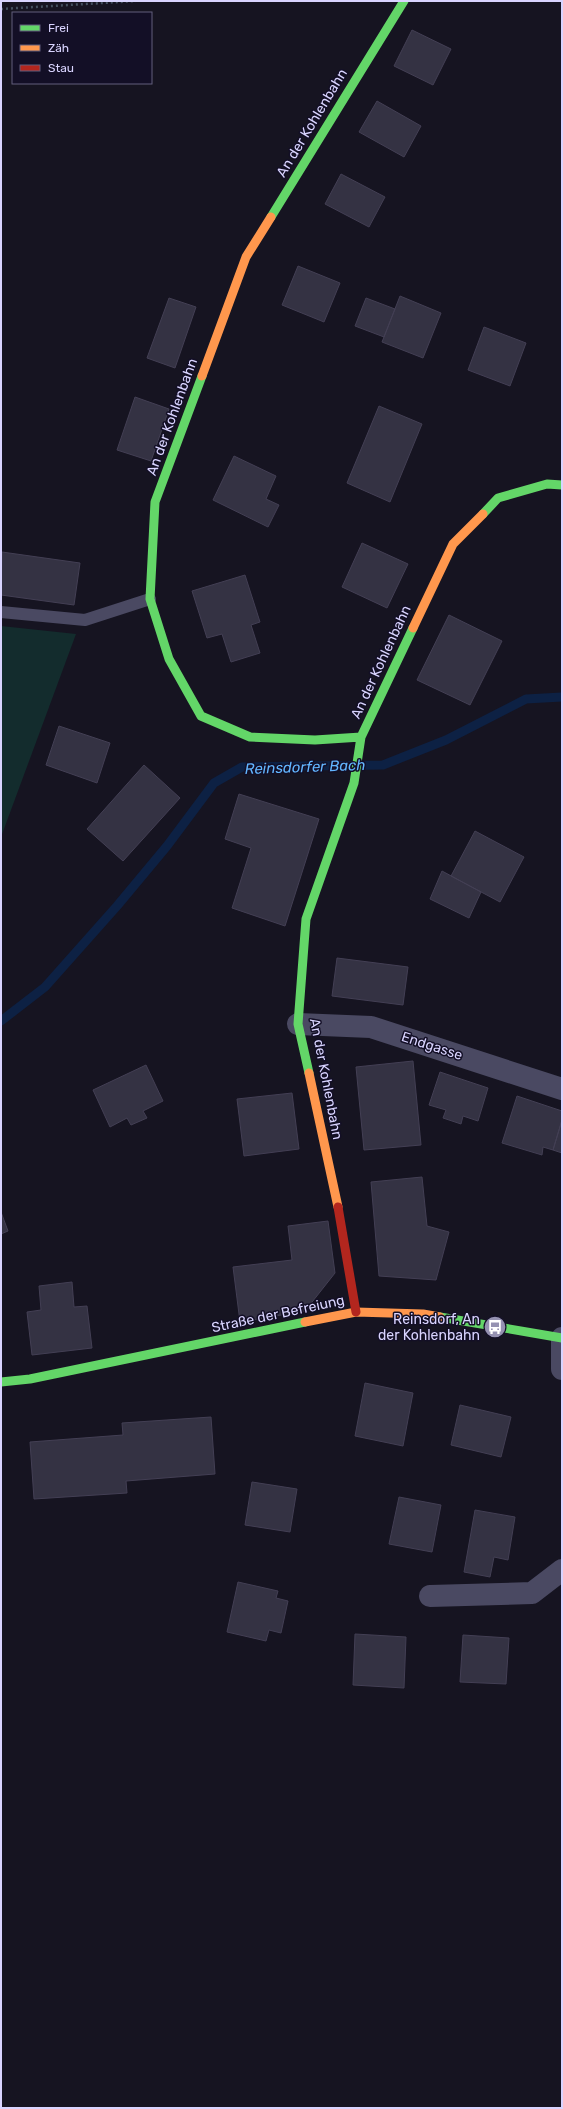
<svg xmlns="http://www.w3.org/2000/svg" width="563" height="2109" viewBox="0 0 563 2109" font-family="Rubik,sans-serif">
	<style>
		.green { fill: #132c2d }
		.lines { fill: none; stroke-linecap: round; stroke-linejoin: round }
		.stream { stroke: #0d2144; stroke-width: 9 }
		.building { fill: #343243; stroke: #433f54 }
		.path { stroke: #44505f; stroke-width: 2.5; stroke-dasharray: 2 3; stroke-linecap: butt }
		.lane { stroke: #4a4962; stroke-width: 12 }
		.street { stroke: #4a4962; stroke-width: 22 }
		.fast { stroke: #63d668; stroke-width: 9 }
		.slow { stroke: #ff974d; stroke-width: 9 }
		.jam { stroke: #b3261e; stroke-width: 9 }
		.labels { text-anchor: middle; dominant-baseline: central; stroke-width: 3; stroke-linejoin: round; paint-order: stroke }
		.street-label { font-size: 14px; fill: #d9d4ff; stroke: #130f26 }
		.poi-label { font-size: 14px; fill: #d9d4ff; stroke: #130f26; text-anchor: end }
		.water-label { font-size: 15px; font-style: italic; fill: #62b6ff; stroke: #130f26 }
	</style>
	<rect width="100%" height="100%" fill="#161421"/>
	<path class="green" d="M 1,626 L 76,634 L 1,837 Z"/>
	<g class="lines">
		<path class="stream" d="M 1,1021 L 45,987 L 117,906 L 167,846 L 214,783 L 242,767 L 383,765 L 446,740 L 526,699 L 562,697"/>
	</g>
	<path class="building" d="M 412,30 L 451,49 L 433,85 L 394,66 Z
		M 377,101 L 421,126 L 404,157 L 359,132 Z
		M 341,174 L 385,197 L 369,227 L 325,204 Z
		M 298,266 L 340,283 L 324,322 L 282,305 Z
		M 400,296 L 441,313 L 423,358 L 382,342 Z
		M 169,298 L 196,307 L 175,368 L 147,358 Z
		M 366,298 L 395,309 L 384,337 L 355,326 Z
		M 484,327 L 526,343 L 510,386 L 468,370 Z
		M 135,397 L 169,409 L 151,461 L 117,450 Z
		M 379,406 L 422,424 L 390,502 L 347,483 Z
		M 234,456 L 276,476 L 266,499 L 279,505 L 268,527 L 213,500 Z
		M 362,543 L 408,564 L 387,608 L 342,587 Z
		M 2,552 L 80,563 L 74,605 L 1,595 Z
		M 245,575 L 260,622 L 251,625 L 260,653 L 231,662 L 222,634 L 207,638 L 192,591 Z
		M 449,615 L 502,641 L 470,705 L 417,680 Z
		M 59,726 L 110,743 L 97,783 L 46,765 Z
		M 144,765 L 180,798 L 123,861 L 87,829 Z
		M 239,794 L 319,819 L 285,926 L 232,908 L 251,848 L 225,839 Z
		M 475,831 L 524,857 L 500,902 L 451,876 Z
		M 442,871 L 481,892 L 469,918 L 430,899 Z
		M 337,958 L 408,967 L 403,1005 L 332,996 Z
		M 413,1061 L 421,1145 L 364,1150 L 356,1067 Z
		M 146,1065 L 163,1101 L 143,1111 L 147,1118 L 131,1125 L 127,1118 L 110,1127 L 93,1090 Z
		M 440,1072 L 488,1088 L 478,1121 L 463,1116 L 461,1124 L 443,1118 L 446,1110 L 429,1105 Z
		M 292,1093 L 299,1149 L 244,1156 L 237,1099 Z
		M 517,1096 L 562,1111 L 562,1120 L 553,1150 L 543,1147 L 542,1155 L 502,1143 Z
		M 562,1120 L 562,1153 L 553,1150 Z
		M 422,1177 L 427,1226 L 449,1232 L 436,1280 L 379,1276 L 371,1182 Z
		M 1,1212 L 8,1231 L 1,1234 Z
		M 328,1221 L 335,1273 L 305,1311 L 240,1322 L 233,1267 L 292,1260 L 288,1226 Z
		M 72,1282 L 74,1307 L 87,1306 L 92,1348 L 32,1355 L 27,1312 L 41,1310 L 39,1286 Z
		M 365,1383 L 413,1393 L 403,1446 L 355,1436 Z
		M 460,1405 L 511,1417 L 501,1457 L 451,1445 Z
		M 211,1417 L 215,1474 L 126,1481 L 127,1493 L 34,1499 L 30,1442 L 123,1435 L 122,1423 Z
		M 252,1482 L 297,1489 L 290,1532 L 245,1525 Z
		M 399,1497 L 441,1505 L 432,1552 L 389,1544 Z
		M 475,1510 L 515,1517 L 508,1560 L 494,1557 L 490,1577 L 464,1572 Z
		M 238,1582 L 278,1591 L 276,1598 L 288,1601 L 281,1633 L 269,1630 L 266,1641 L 227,1632 Z
		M 355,1634 L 406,1637 L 404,1688 L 353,1685 Z
		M 463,1635 L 509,1638 L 506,1684 L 460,1682 Z"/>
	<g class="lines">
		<path class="path" d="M 1,9 L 136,1"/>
		<path class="lane" d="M 1,612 L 85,620 L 150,599"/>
		<path class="street" d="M 298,1024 L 371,1027 L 562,1089
			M 562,1338 L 562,1369
			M 430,1596 L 532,1593 L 562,1570"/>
		<path class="fast" d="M 271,217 L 404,1
			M 202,376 L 155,502 L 150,599 L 169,659 L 201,716 L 250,737 L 315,740 L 361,737
			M 483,514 L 498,498 L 547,484 L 562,485
			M 309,1073 L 298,1024 L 306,919 L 354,783 L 361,737 L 413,628
			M 440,1317 L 562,1338
			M 1,1382 L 30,1379 L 305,1322"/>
		<path class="slow" d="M 202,376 L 246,257 L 271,217
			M 413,628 L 453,544 L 483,514
			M 309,1073 L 338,1207
			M 305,1322 L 356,1312 L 423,1314 L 440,1317"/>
		<path class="jam" d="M 338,1207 L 356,1312"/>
	</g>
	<defs>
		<g id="bus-disc" transform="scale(1.15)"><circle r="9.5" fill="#9591b1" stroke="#130f26"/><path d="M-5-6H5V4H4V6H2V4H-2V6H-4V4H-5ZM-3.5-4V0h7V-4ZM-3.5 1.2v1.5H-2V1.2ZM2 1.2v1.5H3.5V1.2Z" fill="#fff"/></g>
	</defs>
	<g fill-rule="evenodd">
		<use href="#bus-disc" x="495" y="1327"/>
	</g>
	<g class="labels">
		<g class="street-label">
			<text transform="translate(312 123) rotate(-59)">An der Kohlenbahn</text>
			<text transform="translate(172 417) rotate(-70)">An der Kohlenbahn</text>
			<text transform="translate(381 662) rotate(-65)">An der Kohlenbahn</text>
			<text transform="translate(432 1046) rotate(18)">Endgasse</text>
			<text transform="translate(326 1079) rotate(79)">An der Kohlenbahn</text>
			<text transform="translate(278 1314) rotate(-12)">Straße der Befreiung</text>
		</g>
		<g class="poi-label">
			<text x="480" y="1319">Reinsdorf, An<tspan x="480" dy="16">der Kohlenbahn</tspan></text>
		</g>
		<g class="water-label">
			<text transform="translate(305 767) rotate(-2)">Reinsdorfer Bach</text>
		</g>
	</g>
	<rect width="563" height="2109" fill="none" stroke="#d9d4ff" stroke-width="4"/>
	<rect x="12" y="12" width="140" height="72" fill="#130f26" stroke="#625e7d"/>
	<rect x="20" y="25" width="20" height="6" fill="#63d668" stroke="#625e7d"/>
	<text x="48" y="32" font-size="12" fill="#d9d4ff">Frei</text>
	<rect x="20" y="45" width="20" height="6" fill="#ff974d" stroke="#625e7d"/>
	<text x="48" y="52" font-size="12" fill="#d9d4ff">Zäh</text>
	<rect x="20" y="65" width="20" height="6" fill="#b3261e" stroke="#625e7d"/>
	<text x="48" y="72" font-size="12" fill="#d9d4ff">Stau</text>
</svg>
